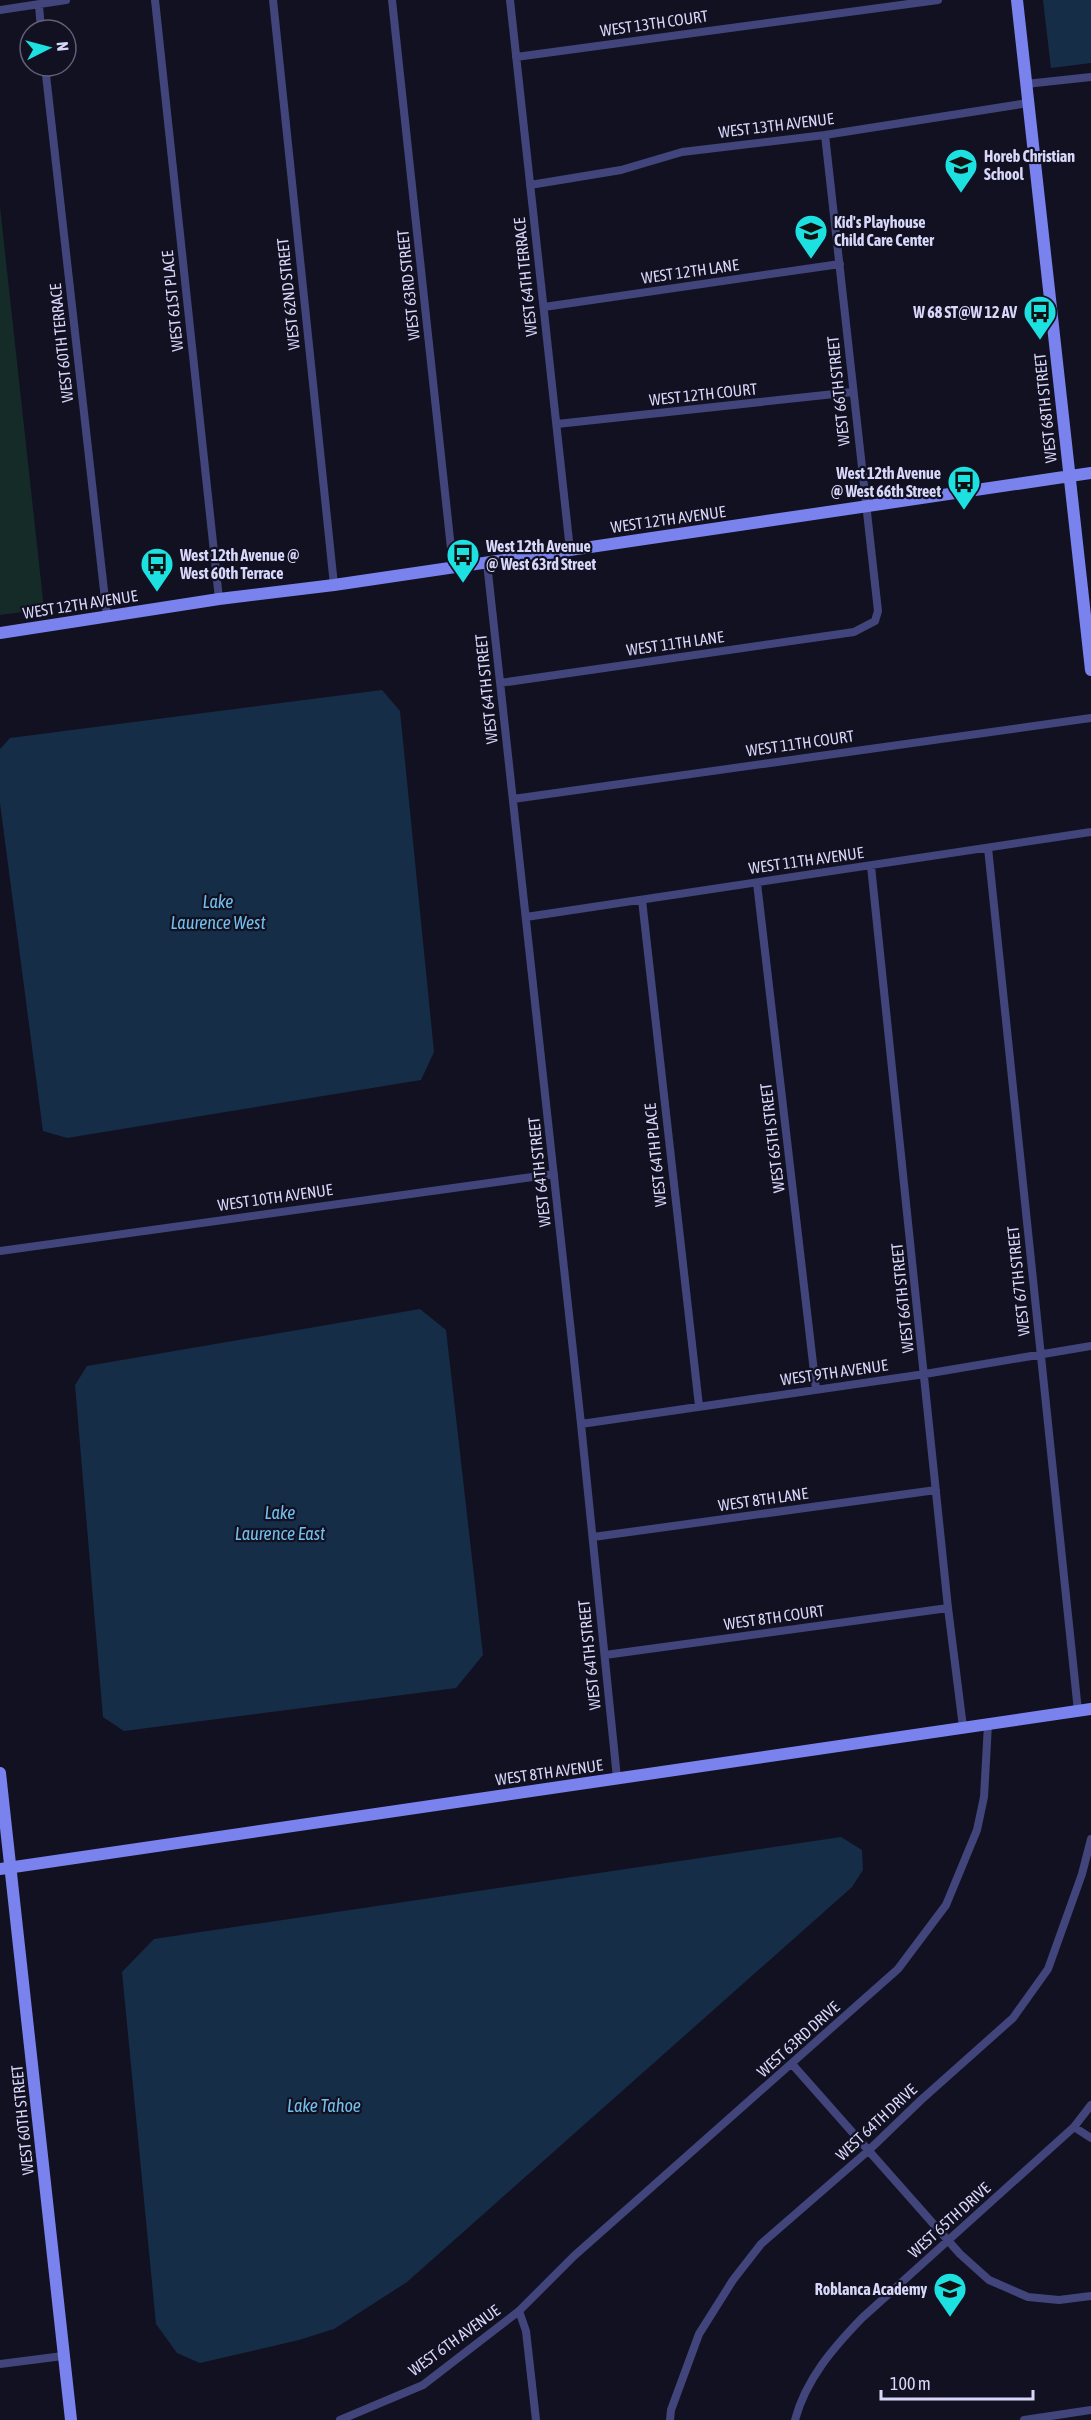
<svg xmlns="http://www.w3.org/2000/svg" width="1091" height="2420" viewBox="0 0 1091 2420" font-family="'Asap Condensed',sans-serif">
	<style>
		.green { fill: #152b28 }
		.water { fill: #162d47 }
		.lines { fill: none; stroke-linecap: round; stroke-linejoin: round }
		.street { stroke: #42457b; stroke-width: 8 }
		.secondary { stroke: #7a82ee; stroke-width: 12 }
		.labels { text-anchor: middle; dominant-baseline: central; stroke-width: 4.5; stroke-linejoin: round; paint-order: stroke }
		.street-label { font-size: 16px; fill: #d7d7fa; stroke: #121122 }
		.poi-label { font-size: 16px; font-weight: bold; fill: #d7d7fa; stroke: #121122; text-anchor: start }
		.water-label { font-size: 18px; font-style: italic; fill: #72c0ed; stroke: #121122 }
	</style>
	<rect width="100%" height="100%" fill="#121122"/>
	<path class="green" d="M 0,207 L 44,609 L 0,615 Z"/>
	<path class="water" d="M 1043,0 L 1091,0 L 1091,63 L 1051,68 Z
		M 382,690 L 400,711 L 434,1052 L 421,1080 L 67,1138 L 43,1131 L 0,803 L 0,749 L 10,738 Z
		M 420,1309 L 446,1330 L 483,1655 L 456,1688 L 124,1731 L 103,1717 L 75,1385 L 87,1366 Z
		M 841,1837 L 862,1850 L 863,1870 L 852,1887 L 407,2282 L 334,2329 L 299,2340 L 200,2363 L 177,2353 L 156,2324 L 122,1972 L 154,1939 Z"/>
	<g class="lines">
		<path class="street" d="M 155,0 L 219,599
			M 273,0 L 334,585
			M 392,0 L 453,567
			M 510,0 L 570,550
			M 39,5 L 41,30
			M 0,10 L 66,0
			M 516,57 L 938,0
			M 45,66 L 107,617
			M 1026,84 L 1091,77
			M 530,185 L 621,170 L 682,152 L 825,135 L 1028,103
			M 544,307 L 840,264
			M 557,424 L 853,392
			M 487,563 L 581,1424 L 617,1778
			M 500,683 L 854,632 L 875,621 L 878,611 L 825,135
			M 513,799 L 1091,718
			M 988,848 L 1078,1711
			M 871,866 L 948,1608 L 963,1727
			M 757,883 L 816,1389
			M 642,900 L 699,1406
			M 526,917 L 1091,832
			M 0,1251 L 554,1174
			M 581,1424 L 925,1374 L 1091,1346
			M 593,1537 L 936,1490
			M 605,1655 L 948,1608
			M 792,2064 L 960,2254 L 989,2280 L 1028,2297 L 1059,2300 L 1091,2296
			M 1074,2127 L 1091,2138
			M 519,2311 L 526,2331 L 536,2420
			M 0,2364 L 63,2356
			M 340,2420 L 423,2385 L 519,2311 L 574,2256 L 898,1969 L 946,1905 L 977,1830 L 984,1797 L 988,1724
			M 670,2420 L 671,2410 L 699,2334 L 733,2280 L 761,2244 L 868,2151 L 921,2100 L 1013,2018 L 1048,1969 L 1082,1874 L 1091,1839
			M 795,2420 C 806,2379 833,2348 862,2318 L 1074,2127 L 1091,2105
			M 1024,2420 L 1091,2410"/>
		<path class="secondary" d="M 1017,0 L 1091,670
			M 0,633 L 219,599 L 334,585 L 1091,473
			M 0,1773 L 71,2420
			M 0,1869 L 1091,1709"/>
	</g>
	<defs>
		<g id="school-pin" transform="scale(1.725)"><path d="M0 17L-7.5 6A9.5 9.5 0 1 1 7.5 6Z" fill="#1de0e0" stroke="#121122"/><path d="M0-5L7-2L0 1L-7-2ZM-4 1L0 2.5L4 1V4Q0 6-4 4Z" fill="#111"/></g>
		<g id="bus-pin" transform="scale(1.725)"><path d="M0 17L-7.5 6A9.5 9.5 0 1 1 7.5 6Z" fill="#1de0e0" stroke="#121122"/><path d="M-5-6H5V4H4V6H2V4H-2V6H-4V4H-5ZM-3.5-4V0h7V-4ZM-3.5 1.2v1.5H-2V1.2ZM2 1.2v1.5H3.5V1.2Z" fill="#111"/></g>
	</defs>
	<g fill-rule="evenodd">
		<use href="#school-pin" x="961" y="165"/>
		<use href="#school-pin" x="811" y="231"/>
		<use href="#bus-pin" x="1040" y="312"/>
		<use href="#bus-pin" x="964" y="482"/>
		<use href="#bus-pin" x="463" y="555"/>
		<use href="#bus-pin" x="157" y="564"/>
		<use href="#school-pin" x="950" y="2289"/>
	</g>
	<g class="labels">
		<g class="street-label">
			<text transform="translate(654 23) rotate(-8)">WEST 13TH COURT</text>
			<text transform="translate(776 125) rotate(-7)">WEST 13TH AVENUE</text>
			<text transform="translate(690 271) rotate(-8)">WEST 12TH LANE</text>
			<text transform="translate(525 277) rotate(-96)">WEST 64TH TERRACE</text>
			<text transform="translate(408 285) rotate(-96)">WEST 63RD STREET</text>
			<text transform="translate(288 294) rotate(-96)">WEST 62ND STREET</text>
			<text transform="translate(172 301) rotate(-96)">WEST 61ST PLACE</text>
			<text transform="translate(61 343) rotate(-96)">WEST 60TH TERRACE</text>
			<text transform="translate(838 391) rotate(-96)">WEST 66TH STREET</text>
			<text transform="translate(703 394) rotate(-6)">WEST 12TH COURT</text>
			<text transform="translate(1045 408) rotate(-96)">WEST 68TH STREET</text>
			<text transform="translate(668 519) rotate(-8)">WEST 12TH AVENUE</text>
			<text transform="translate(80 604) rotate(-9)">WEST 12TH AVENUE</text>
			<text transform="translate(675 643) rotate(-8)">WEST 11TH LANE</text>
			<text transform="translate(486 689) rotate(-96)">WEST 64TH STREET</text>
			<text transform="translate(800 743) rotate(-8)">WEST 11TH COURT</text>
			<text transform="translate(806 860) rotate(-8)">WEST 11TH AVENUE</text>
			<text transform="translate(772 1138) rotate(-97)">WEST 65TH STREET</text>
			<text transform="translate(655 1155) rotate(-96)">WEST 64TH PLACE</text>
			<text transform="translate(539 1172) rotate(-96)">WEST 64TH STREET</text>
			<text transform="translate(275 1197) rotate(-8)">WEST 10TH AVENUE</text>
			<text transform="translate(1018 1281) rotate(-96)">WEST 67TH STREET</text>
			<text transform="translate(902 1298) rotate(-96)">WEST 66TH STREET</text>
			<text transform="translate(834 1372) rotate(-8)">WEST 9TH AVENUE</text>
			<text transform="translate(763 1499) rotate(-8)">WEST 8TH LANE</text>
			<text transform="translate(774 1617) rotate(-8)">WEST 8TH COURT</text>
			<text transform="translate(589 1655) rotate(-96)">WEST 64TH STREET</text>
			<text transform="translate(549 1772) rotate(-8)">WEST 8TH AVENUE</text>
			<text transform="translate(798 2039) rotate(-42)">WEST 63RD DRIVE</text>
			<text transform="translate(22 2120) rotate(-96)">WEST 60TH STREET</text>
			<text transform="translate(876 2122) rotate(-43)">WEST 64TH DRIVE</text>
			<text transform="translate(949 2220) rotate(-42)">WEST 65TH DRIVE</text>
			<text transform="translate(454 2340) rotate(-36)">WEST 6TH AVENUE</text>
		</g>
		<g class="poi-label">
			<text x="984" y="156">Horeb Christian<tspan x="984" dy="18">School</tspan></text>
			<text x="834" y="222">Kid's Playhouse<tspan x="834" dy="18">Child Care Center</tspan></text>
			<text x="1017" y="312" text-anchor="end">W 68 ST@W 12 AV</text>
			<text x="941" y="473" text-anchor="end">West 12th Avenue<tspan x="941" dy="18">@ West 66th Street</tspan></text>
			<text x="486" y="546">West 12th Avenue<tspan x="486" dy="18">@ West 63rd Street</tspan></text>
			<text x="180" y="555">West 12th Avenue @<tspan x="180" dy="18">West 60th Terrace</tspan></text>
			<text x="927" y="2289" text-anchor="end">Roblanca Academy</text>
		</g>
		<g class="water-label">
			<text x="218" y="901">Lake<tspan x="218" dy="21">Laurence West</tspan></text>
			<text x="280" y="1512">Lake<tspan x="280" dy="21">Laurence East</tspan></text>
			<text x="324" y="2105">Lake Tahoe</text>
		</g>
	</g>
	<g transform="translate(48 48) rotate(84)"><circle r="28" fill="#121122" stroke="#616078" stroke-width="1.5"/>
	<path d="M0-4.5L10 22L0 15L-10 22Z" fill="#1de0e0"/>
	<text y="-9" font-size="16" font-weight="bold" text-anchor="middle" fill="#d7d7fa">N</text>
	</g>
	<path d="M881 2390v9h152v-9" fill="none" stroke="#d7d7fa" stroke-width="3"/>
	<text x="890" y="2390" font-size="18" fill="#d7d7fa" stroke="#121122" stroke-width="4.5" paint-order="stroke">100 m</text>
</svg>
